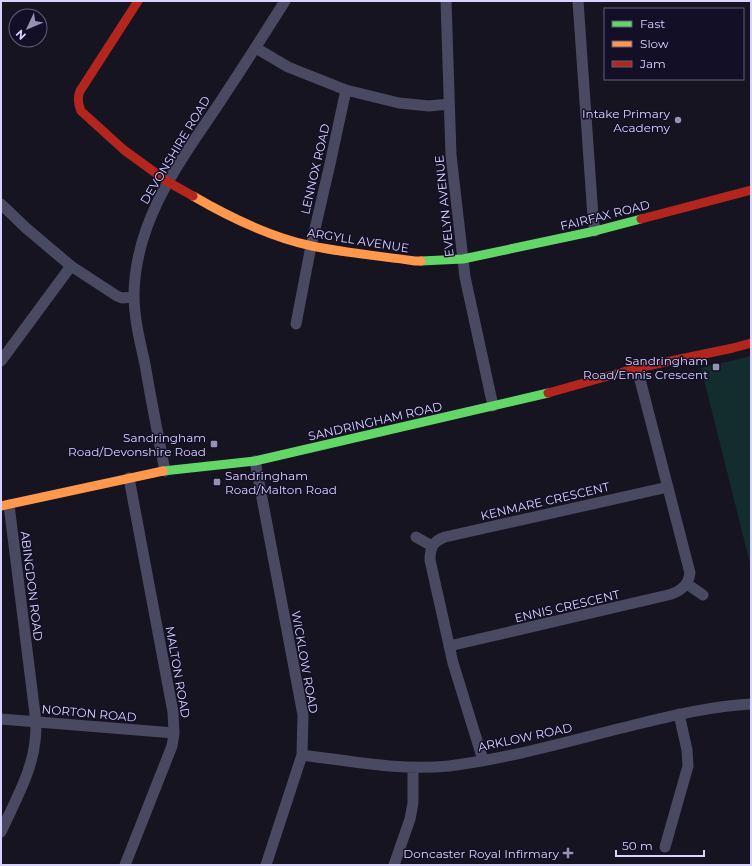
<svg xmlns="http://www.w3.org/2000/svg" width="752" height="866" viewBox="0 0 752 866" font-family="Montserrat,sans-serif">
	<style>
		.green { fill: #132c2d }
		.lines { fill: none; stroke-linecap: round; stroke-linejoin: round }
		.street { stroke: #4a4962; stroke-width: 11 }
		.fast { stroke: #63d668; stroke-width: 9 }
		.slow { stroke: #ff974d; stroke-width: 9 }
		.jam { stroke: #b3261e; stroke-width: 9 }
		.poi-dot { fill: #9591b1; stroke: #130f26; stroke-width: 1.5 }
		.labels { text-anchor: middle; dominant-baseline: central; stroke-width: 3; stroke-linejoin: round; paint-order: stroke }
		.poi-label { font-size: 12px; fill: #d9d4ff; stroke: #130f26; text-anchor: end }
		.street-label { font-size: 12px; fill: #d9d4ff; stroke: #130f26 }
	</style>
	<rect width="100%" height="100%" fill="#161421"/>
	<path class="green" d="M 751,356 L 751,567 L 701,368 Z"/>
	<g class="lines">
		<path class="street" d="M 446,1 L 451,155 L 465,277 L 493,406
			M 578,1 L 593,217 L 595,231
			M 256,48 L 288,67 L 346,90 L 399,103 L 429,106 L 449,104
			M 1,204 L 26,228 L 71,266 L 117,296 L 122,298 L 134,297
			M 296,324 L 311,246 L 330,164 L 346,90
			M 1,361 L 71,266
			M 255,461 L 303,715 L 302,755 L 266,865
			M 165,471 C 158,435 151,400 145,364 C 140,342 134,318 134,295 C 135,221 178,164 218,105 C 241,70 263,36 285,1
			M 416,537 L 432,546
			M 687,584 L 703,595
			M 449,646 L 668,595 C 680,592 688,586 690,573 L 637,368
			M 1,719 L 174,733
			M 302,755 C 349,761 402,771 449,766 C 513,758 576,739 638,724 C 675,715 713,706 751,704
			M 483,760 L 453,663 L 430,560 C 430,548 433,541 445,537 L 668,487
			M 1,832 C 14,803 32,772 35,741 C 36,734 36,728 36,722 L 9,505
			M 665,847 L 688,766 L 687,750 L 679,714
			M 125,865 L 172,746 L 174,733 L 173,712 L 129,478
			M 394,865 L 410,819 L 413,803 L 413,768"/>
		<path class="fast" d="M 421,261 L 463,259 L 595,231 L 641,219
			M 163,471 L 255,461 L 548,393"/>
		<path class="slow" d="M 193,196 C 229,217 270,237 312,246 C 345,253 381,256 415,261 L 421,261
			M 1,506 L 163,471"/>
		<path class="jam" d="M 138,1 L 80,91 C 77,98 78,104 81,111 L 124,150 L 168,182 L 193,196
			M 641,219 L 751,190
			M 548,393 L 637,368 L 733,348 L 751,343"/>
	</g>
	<g class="poi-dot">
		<circle cx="678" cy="120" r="4"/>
		<rect x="712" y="363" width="8" height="8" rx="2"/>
		<rect x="210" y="440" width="8" height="8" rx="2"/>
		<rect x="213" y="478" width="8" height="8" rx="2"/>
		<path d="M566 847h4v4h4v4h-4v4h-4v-4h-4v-4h4z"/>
	</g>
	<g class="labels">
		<g class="poi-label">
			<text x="670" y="113">Intake Primary<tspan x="670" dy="14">Academy</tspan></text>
			<text x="708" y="360">Sandringham<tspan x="708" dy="14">Road/Ennis Crescent</tspan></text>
			<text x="206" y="437">Sandringham<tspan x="206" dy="14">Road/Devonshire Road</tspan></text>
			<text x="225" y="475" text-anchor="start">Sandringham<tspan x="225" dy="14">Road/Malton Road</tspan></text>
			<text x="559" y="853">Doncaster Royal Infirmary</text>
		</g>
		<g class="street-label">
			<text transform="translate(175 150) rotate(-59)">DEVONSHIRE ROAD</text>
			<text transform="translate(315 169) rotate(-77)">LENNOX ROAD</text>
			<text transform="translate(444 206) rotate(-96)">EVELYN AVENUE</text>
			<text transform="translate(605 215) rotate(-14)">FAIRFAX ROAD</text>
			<text transform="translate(358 240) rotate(9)">ARGYLL AVENUE</text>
			<text transform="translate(375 421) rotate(-13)">SANDRINGHAM ROAD</text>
			<text transform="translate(545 501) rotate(-13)">KENMARE CRESCENT</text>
			<text transform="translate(32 586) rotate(83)">ABINGDON ROAD</text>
			<text transform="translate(567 606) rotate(-13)">ENNIS CRESCENT</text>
			<text transform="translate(305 662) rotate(80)">WICKLOW ROAD</text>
			<text transform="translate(178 672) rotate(80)">MALTON ROAD</text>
			<text transform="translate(89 713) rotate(5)">NORTON ROAD</text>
			<text transform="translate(525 737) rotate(-12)">ARKLOW ROAD</text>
		</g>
	</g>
	<rect width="752" height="866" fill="none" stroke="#d9d4ff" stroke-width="4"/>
	<rect x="604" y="8" width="140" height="72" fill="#130f26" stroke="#625e7d"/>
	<rect x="612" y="21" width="20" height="6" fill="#63d668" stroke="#625e7d"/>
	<text x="640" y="28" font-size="12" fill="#d9d4ff">Fast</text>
	<rect x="612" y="41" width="20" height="6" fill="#ff974d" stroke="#625e7d"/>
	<text x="640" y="48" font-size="12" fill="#d9d4ff">Slow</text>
	<rect x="612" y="61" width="20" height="6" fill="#b3261e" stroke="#625e7d"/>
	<text x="640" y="68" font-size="12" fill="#d9d4ff">Jam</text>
	<g transform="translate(28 28) rotate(226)"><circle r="19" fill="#130f26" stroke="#625e7d"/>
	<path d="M0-3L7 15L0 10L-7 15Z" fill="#9591b1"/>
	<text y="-6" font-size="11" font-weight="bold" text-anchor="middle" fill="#d9d4ff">N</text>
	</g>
	<path d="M616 850v6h88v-6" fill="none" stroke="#d9d4ff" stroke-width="2"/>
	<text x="622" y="850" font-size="12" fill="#d9d4ff" stroke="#130f26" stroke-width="3" paint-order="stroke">50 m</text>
</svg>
